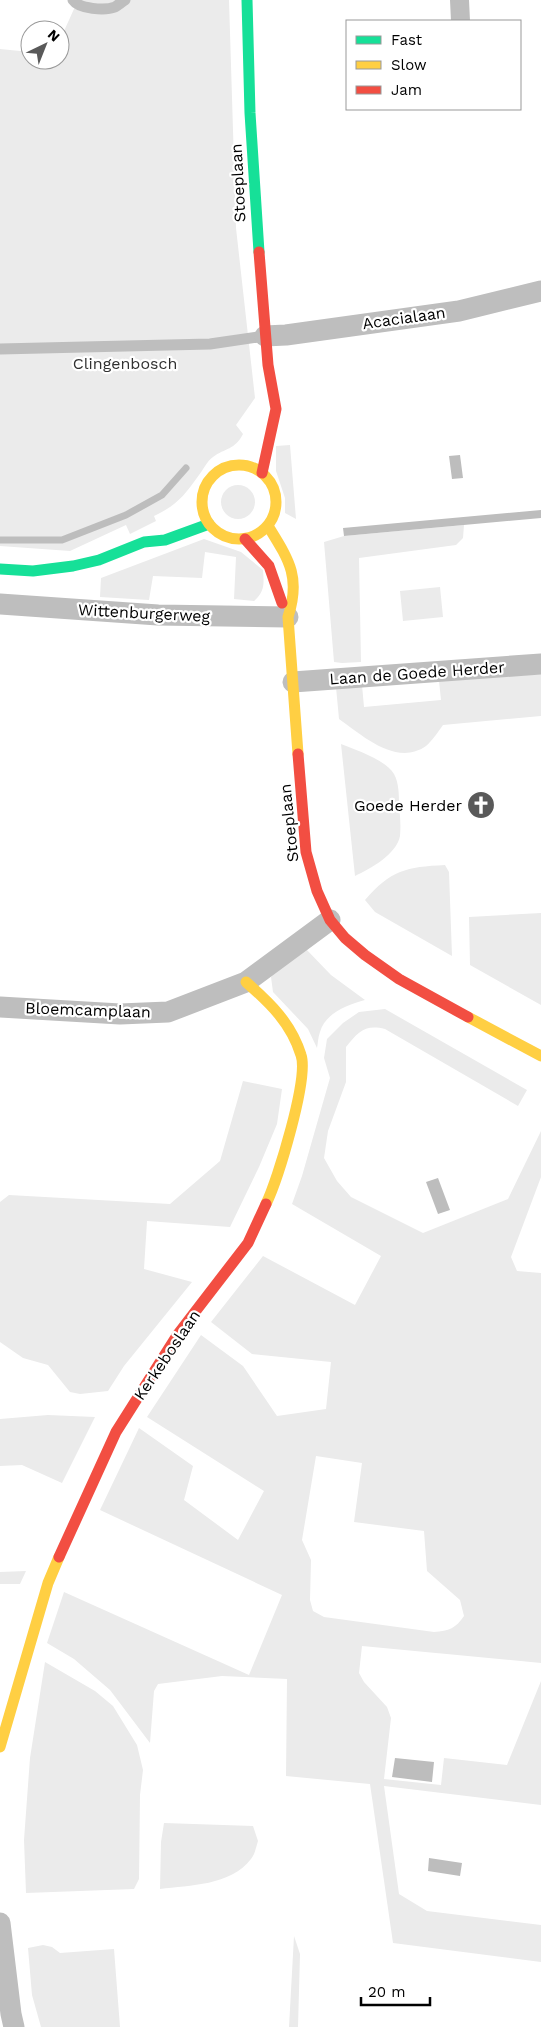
<svg xmlns="http://www.w3.org/2000/svg" width="541" height="2027" viewBox="0 0 541 2027" font-family="'Work Sans',sans-serif">
	<style>
		.green { fill: #ebebeb; fill-rule: evenodd }
		.water { fill: #bdbdbd }
		.lines { fill: none; stroke-linecap: round; stroke-linejoin: round }
		.stream { stroke: #bdbdbd; stroke-width: 7 }
		.lane { stroke: #bebebe; stroke-width: 11 }
		.street { stroke: #bebebe; stroke-width: 21 }
		.fast { stroke: #16e098; stroke-width: 11 }
		.slow { stroke: #ffcf43; stroke-width: 11 }
		.jam { stroke: #f24e42; stroke-width: 11 }
		.labels { text-anchor: middle; dominant-baseline: central; stroke-width: 4.5; stroke-linejoin: round; paint-order: stroke }
		.street-label { font-size: 16px; fill: #000; stroke: #fff }
		.park-label { font-size: 16px; fill: #313131; stroke: #fff }
		.poi-label { font-size: 16px; fill: #000; stroke: #fff; text-anchor: end }
	</style>
	<rect width="100%" height="100%" fill="#fff"/>
	<path class="green" d="M 78,0 L 229,0 L 236,228 L 255,398 L 236,425 L 243,434 C 235,450 225,448 213,457 C 207,461 203,470 199,475 C 184,496 177,505 154,516 L 156,521 L 130,534 L 126,525 L 70,551 L 0,546 L 0,49 L 30,52 L 30,60 L 60,60 L 60,40 Z
		M 290,445 L 296,519 L 285,513 L 285,498 L 276,471 L 276,446 Z
		M221 502a17 17 0 1 1 34 0a17 17 0 1 1-34 0Z
		M 464,525 L 463,538 L 456,545 L 359,558 L 361,662 L 342,663 L 334,662 L 324,542 L 344,536 Z
		M 204,539 L 241,552 L 263,570 C 264,583 265,592 254,601 L 234,599 L 236,557 L 205,552 L 202,578 L 153,576 L 149,600 L 100,597 L 101,578 Z
		M 440,587 L 443,617 L 403,621 L 400,591 Z
		M 541,674 L 541,716 L 443,725 C 438,732 432,741 426,746 C 396,767 362,735 339,719 L 336,687 L 362,685 L 364,707 L 441,700 L 439,681 Z
		M 341,744 C 356,750 386,760 394,774 C 399,783 399,795 399,805 C 400,815 401,825 400,836 C 397,854 370,869 355,876 Z
		M 445,865 L 449,872 L 452,956 L 375,912 L 365,900 C 391,870 406,867 445,865 Z
		M 541,913 L 541,1005 L 470,965 L 469,917 Z
		M 305,948 L 331,975 L 365,1000 C 349,1004 325,1013 320,1032 C 318,1037 318,1043 317,1048 L 308,1029 L 273,992 L 271,977 L 278,966 Z
		M 385,1009 L 527,1090 L 518,1106 L 385,1029 C 365,1024 358,1032 346,1047 L 346,1082 L 328,1131 L 324,1158 L 337,1181 L 351,1197 L 423,1233 L 508,1199 L 541,1131 L 541,1177 L 511,1257 L 517,1271 L 541,1273 L 541,1663 L 362,1646 L 359,1673 L 364,1682 L 387,1707 L 391,1718 L 384,1779 L 441,1785 L 444,1758 L 507,1765 L 541,1681 L 541,1805 L 384,1786 L 399,1894 L 427,1911 L 541,1925 L 541,1962 L 393,1943 L 370,1784 L 286,1776 L 287,1679 L 222,1676 L 158,1684 L 154,1691 L 150,1743 L 110,1690 L 74,1659 L 47,1643 L 64,1592 L 249,1675 L 282,1595 L 100,1510 L 139,1428 L 193,1466 L 184,1500 L 238,1540 L 264,1491 L 147,1417 L 201,1335 L 243,1366 L 277,1416 L 326,1409 L 331,1362 L 252,1354 L 211,1322 L 263,1256 L 355,1305 L 381,1256 L 292,1204 L 302,1176 L 330,1078 L 324,1058 L 327,1039 L 343,1023 L 359,1012 ZM 316,1456 L 362,1463 L 354,1522 L 424,1531 L 427,1571 L 460,1600 L 464,1616 C 456,1628 449,1631 434,1632 L 324,1617 L 313,1611 L 310,1600 L 311,1560 L 302,1540 Z
		M 243,1081 L 282,1089 L 277,1124 L 259,1167 L 230,1227 L 147,1221 L 144,1269 L 192,1282 L 124,1366 L 108,1391 L 80,1394 L 70,1392 L 48,1365 L 23,1358 L 0,1342 L 0,1202 L 9,1195 L 170,1204 L 220,1161 Z
		M 48,1415 L 95,1417 L 62,1483 L 22,1465 L 0,1466 L 0,1419 Z
		M 26,1571 L 20,1584 L 0,1584 L 0,1572 Z
		M 45,1662 L 95,1691 L 113,1706 L 137,1745 L 143,1770 L 140,1795 L 139,1879 L 134,1889 L 26,1893 L 24,1840 L 30,1758 Z
		M 164,1823 L 253,1826 L 258,1841 C 256,1847 255,1854 251,1859 C 230,1886 190,1885 160,1889 L 161,1842 Z
		M 294,1936 L 300,1954 L 298,2027 L 289,2027 Z
		M 43,1945 L 52,1947 L 60,1953 L 114,1949 L 120,2027 L 41,2027 L 32,1995 L 28,1948 Z"/>
	<path class="water" d="M 450,0 L 469,0 L 470,21 L 451,21 Z
		M 460,455 L 463,478 L 452,479 L 449,456 Z
		M 541,510 L 541,518 L 344,536 L 343,528 Z
		M 438,1178 L 450,1210 L 438,1214 L 426,1182 Z
		M 395,1758 L 434,1762 L 432,1782 L 392,1777 Z
		M 429,1858 L 462,1863 L 460,1876 L 428,1871 Z"/>
	<g class="lines">
		<path class="stream" d="M 0,540 L 62,540 L 126,515 L 162,495 L 186,468"/>
		<path class="lane" d="M 73,0 C 79,9 105,11 115,7 C 118,5 122,2 125,0
			M 0,349 L 210,344 L 265,336"/>
		<path class="street" d="M 265,336 L 286,335 L 459,311 L 541,291
			M 0,604 L 158,615 L 288,617
			M 293,682 L 541,664
			M 0,1007 L 120,1014 L 168,1012 L 246,982 L 330,920
			M 0,1923 L 11,2014 L 14,2027"/>
		<path class="fast" d="M 247,0 L 250,113 L 259,252
			M 0,569 L 33,571 L 73,566 L 99,560 L 144,542 L 165,540 L 209,524"/>
		<path class="slow" d="M202 502a37 37 0 1 1 74 0a37 37 0 1 1-74 0Z
			M 268,526 C 289,560 301,577 288,617 L 298,754
			M 246,982 C 270,1003 291,1023 301,1055 C 309,1078 278,1179 266,1204
			M 468,1017 L 541,1056
			M 0,1747 L 48,1583 L 59,1557"/>
		<path class="jam" d="M 259,252 L 268,365 L 276,409 L 262,473
			M 245,539 L 269,566 L 282,603
			M 298,754 L 306,852 L 317,891 L 330,920 L 345,938 L 365,955 L 399,979 L 468,1017
			M 59,1557 L 116,1432 L 178,1334 L 248,1243 L 266,1204"/>
	</g>
	<defs>
		<g id="church-disc" transform="scale(1.4375)"><circle r="9.5" fill="#595959" stroke="#fff"/><path d="M-1.2-6h2.4v3.5h3.3v2.4h-3.3V6h-2.4V-.1h-3.3v-2.4h3.3Z" fill="#fff"/></g>
	</defs>
	<g fill-rule="evenodd">
		<use href="#church-disc" x="481" y="805"/>
	</g>
	<g class="labels">
		<g class="street-label">
			<text transform="translate(238 183) rotate(-93)">Stoeplaan</text>
			<text transform="translate(404 318) rotate(-8)">Acacialaan</text>
			<text transform="translate(144 613) rotate(3)">Wittenburgerweg</text>
			<text transform="translate(417 673) rotate(-4)">Laan de Goede Herder</text>
			<text transform="translate(289 823) rotate(-96)">Stoeplaan</text>
			<text transform="translate(88 1010) rotate(2)">Bloemcamplaan</text>
			<text transform="translate(167 1355) rotate(-56)">Kerkeboslaan</text>
		</g>
		<g class="park-label">
			<text x="125" y="363">Clingenbosch</text>
		</g>
		<g class="poi-label">
			<text x="462" y="805">Goede Herder</text>
		</g>
	</g>
	<rect x="346" y="20" width="175" height="90" fill="#ffffff" stroke="#999999"/>
	<rect x="356" y="36" width="25" height="8" fill="#16e098" stroke="#999999"/>
	<text x="391" y="45" font-size="15" fill="#000000">Fast</text>
	<rect x="356" y="61" width="25" height="8" fill="#ffcf43" stroke="#999999"/>
	<text x="391" y="70" font-size="15" fill="#000000">Slow</text>
	<rect x="356" y="86" width="25" height="8" fill="#f24e42" stroke="#999999"/>
	<text x="391" y="95" font-size="15" fill="#000000">Jam</text>
	<g transform="translate(45 45) rotate(43)"><circle r="24" fill="#ffffff" stroke="#999999"/>
	<path d="M0-4L9 19L0 12L-9 19Z" fill="#595959"/>
	<text y="-8" font-size="14" font-weight="bold" text-anchor="middle" fill="#000000">N</text>
	</g>
	<path d="M361 1997v8h69v-8" fill="none" stroke="#000000" stroke-width="2.5"/>
	<text x="368" y="1997" font-size="15" fill="#000000" stroke="#ffffff" stroke-width="4" paint-order="stroke">20 m</text>
</svg>
